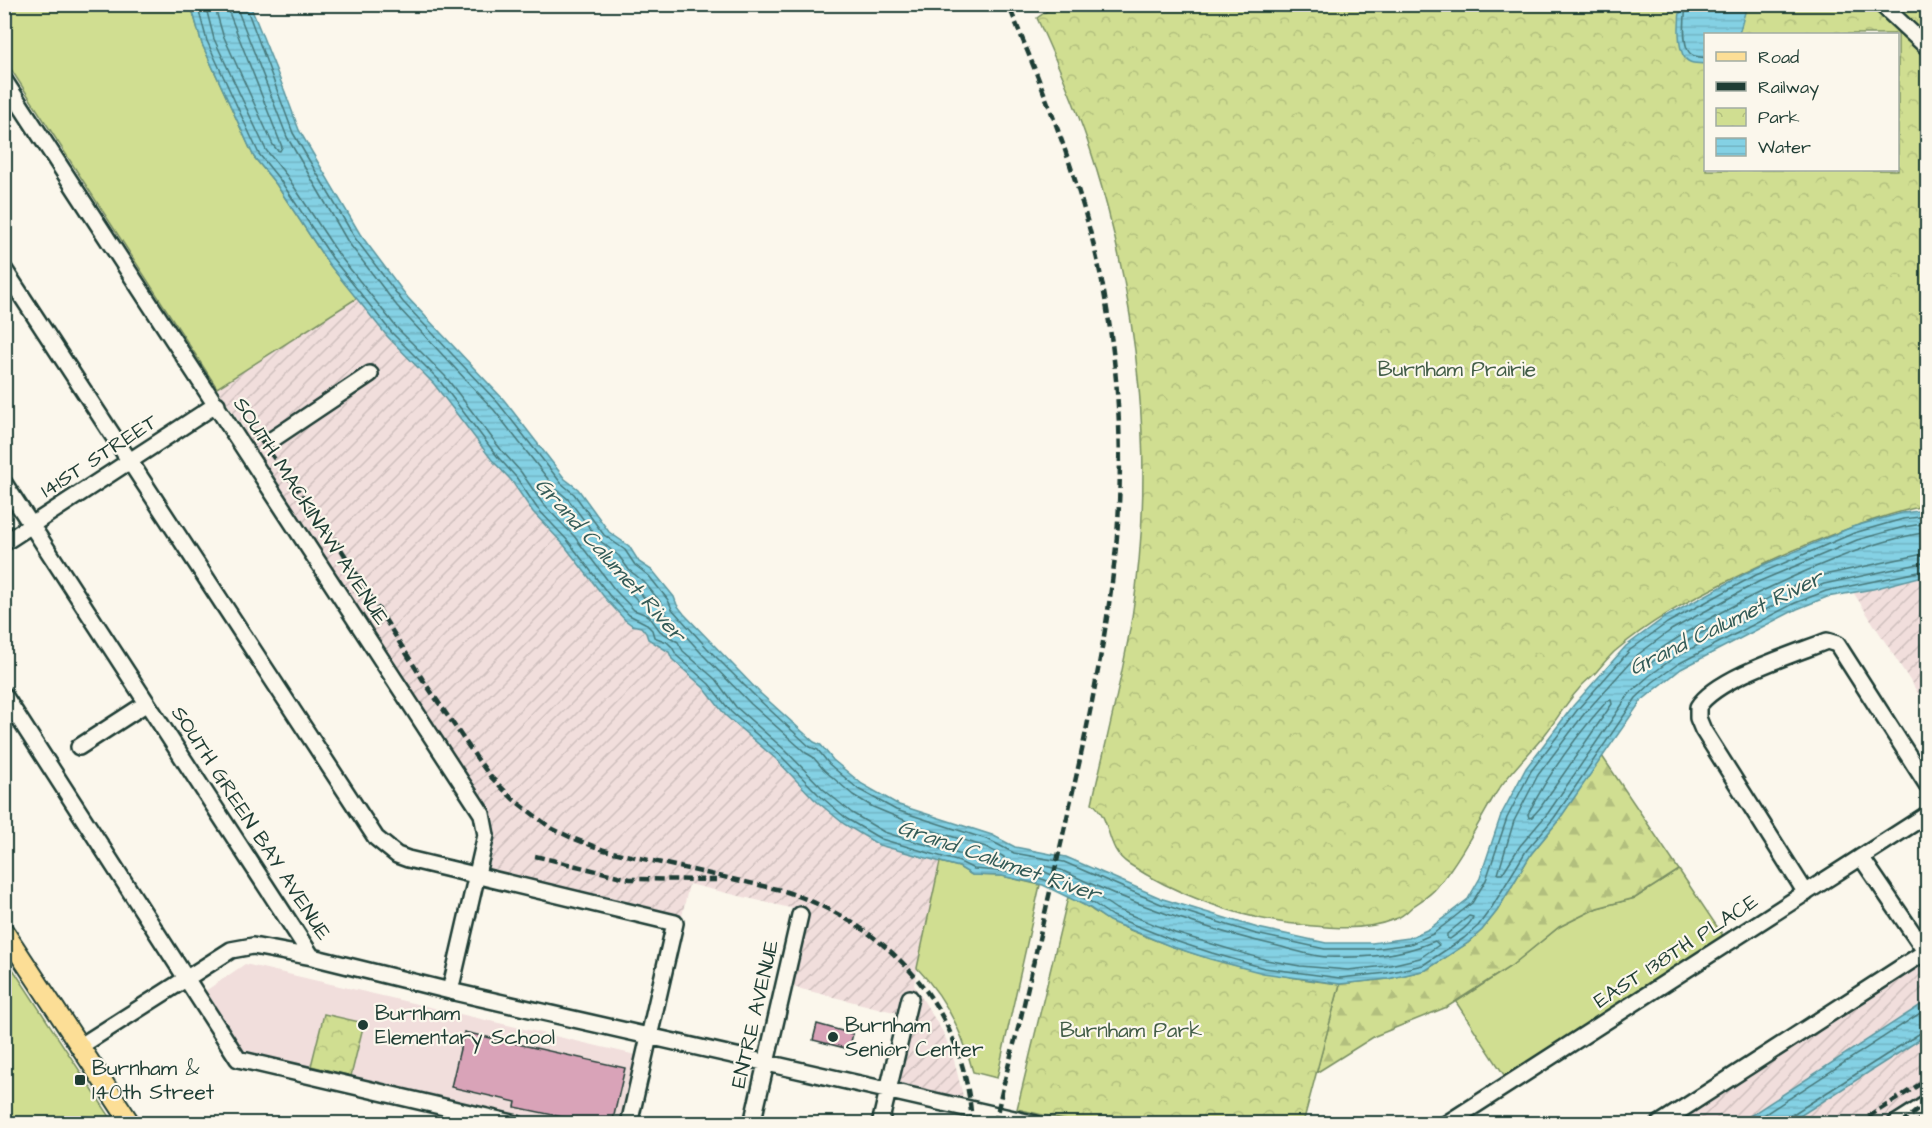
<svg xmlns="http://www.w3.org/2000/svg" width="1932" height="1128" viewBox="0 0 1932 1128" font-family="'Architects Daughter',sans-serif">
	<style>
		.built { fill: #f1dedc }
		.industrial { fill: url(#industrial-furrows) }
		.green { fill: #d0de91; stroke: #788e62; stroke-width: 1.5 }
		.forest { fill: url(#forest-firs); stroke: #788e62; stroke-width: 1.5 }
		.park { fill: url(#park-crowns); stroke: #788e62; stroke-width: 1.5; fill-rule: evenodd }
		.water { fill: url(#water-rules); stroke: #5c969e; stroke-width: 1.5 }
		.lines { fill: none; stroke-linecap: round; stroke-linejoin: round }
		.shore { stroke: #47787a; stroke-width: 1.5 }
		.building { fill: #d9a3b8; stroke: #1f3d34; stroke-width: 1.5 }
		.minor-casing { stroke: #1f3d34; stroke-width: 20 }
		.major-casing { stroke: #1f3d34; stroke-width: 22 }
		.minor { stroke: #fbf7ec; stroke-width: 15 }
		.major { stroke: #fcde96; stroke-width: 18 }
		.rail { stroke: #1f3d34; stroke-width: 4.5; stroke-dasharray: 9 4.5; stroke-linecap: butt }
		.poi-dot { fill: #1f3d34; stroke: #fbf7ec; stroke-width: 2 }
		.labels { text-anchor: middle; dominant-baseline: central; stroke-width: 4.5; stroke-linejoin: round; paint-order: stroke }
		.park-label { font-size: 21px; fill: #425d47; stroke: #fbf7ec }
		.street-label { font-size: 21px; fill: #1f3d34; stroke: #fbf7ec }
		.poi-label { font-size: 21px; fill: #1f3d34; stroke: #fbf7ec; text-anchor: start }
		.water-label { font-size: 22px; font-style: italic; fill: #335b57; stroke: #fbf7ec }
	</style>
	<defs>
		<pattern id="industrial-furrows" width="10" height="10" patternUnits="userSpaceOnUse" patternTransform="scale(1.5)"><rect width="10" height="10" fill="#f1dedc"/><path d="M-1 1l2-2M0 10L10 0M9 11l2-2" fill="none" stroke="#cebfbd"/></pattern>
		<pattern id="forest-firs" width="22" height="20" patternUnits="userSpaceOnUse" patternTransform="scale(1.5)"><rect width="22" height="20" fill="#d0de91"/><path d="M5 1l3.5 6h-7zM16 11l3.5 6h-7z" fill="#b2bf7e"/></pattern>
		<pattern id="park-crowns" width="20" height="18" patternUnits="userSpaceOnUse" patternTransform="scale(1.5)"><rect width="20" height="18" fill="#d0de91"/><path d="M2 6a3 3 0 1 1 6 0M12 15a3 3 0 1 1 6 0" fill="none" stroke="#b2bf7e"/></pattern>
		<pattern id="water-rules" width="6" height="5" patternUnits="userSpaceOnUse" patternTransform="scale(1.5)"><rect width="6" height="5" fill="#84d1e4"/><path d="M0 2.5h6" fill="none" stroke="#72b4c4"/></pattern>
	</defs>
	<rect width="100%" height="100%" fill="#fbf7ec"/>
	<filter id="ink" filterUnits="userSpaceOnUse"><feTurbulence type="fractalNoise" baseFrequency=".0167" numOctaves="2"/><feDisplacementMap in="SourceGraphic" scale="12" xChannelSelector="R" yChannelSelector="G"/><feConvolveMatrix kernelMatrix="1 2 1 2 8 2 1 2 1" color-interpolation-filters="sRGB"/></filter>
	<g filter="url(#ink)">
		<path class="built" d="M 245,964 L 636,1055 L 620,1123 L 535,1123 L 241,1056 L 201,994 Z"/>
		<path class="industrial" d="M 357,298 L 387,336 L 434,384 L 492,460 L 511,480 L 533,512 L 564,545 L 604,598 L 625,620 L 632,625 L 641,627 L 646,633 L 648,639 L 651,642 L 664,648 L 669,652 L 672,659 L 704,688 L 726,716 L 776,759 L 814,799 L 844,823 L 879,845 L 940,862 L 914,985 L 944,1034 L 954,1060 L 965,1104 L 884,1087 L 902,1014 L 785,985 L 803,911 L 689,884 L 681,921 L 479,873 L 488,835 L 239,434 L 245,430 L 217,388 Z
			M 1927,575 L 1927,707 L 1853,592 Z
			M 1927,951 L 1927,1123 L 1663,1123 Z"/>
		<path class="green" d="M 5,5 L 191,5 L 202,44 L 254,157 L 276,184 L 328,263 L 357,298 L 217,388 L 5,60 Z
			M 940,862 L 959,867 L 972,875 L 1002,876 L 1040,885 L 997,1078 L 973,1072 C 963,1033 945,997 917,968 Z
			M 1679,870 L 1724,937 L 1506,1078 L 1456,1002 L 1511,966 L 1559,927 L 1597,908 L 1635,898 Z
			M 5,957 L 114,1123 L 5,1123 Z"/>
		<path class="forest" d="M 1602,756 L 1679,870 L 1635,898 L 1597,908 L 1559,927 L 1511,966 L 1447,1007 L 1375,1036 L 1316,1073 L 1340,984 L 1388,979 L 1426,970 L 1468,943 L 1482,930 L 1497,911 L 1531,854 L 1558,821 Z"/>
		<path class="park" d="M 1057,4 L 1927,5 L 1927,505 C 1858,521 1794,548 1730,580 C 1689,600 1650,621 1614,652 C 1608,658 1602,665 1597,671 C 1591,678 1583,683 1578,690 C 1566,703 1557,719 1546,733 C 1529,755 1507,774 1493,798 C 1476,828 1459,860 1437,887 C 1430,896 1420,901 1412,907 C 1407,912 1402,917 1395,919 C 1360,933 1322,927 1286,923 C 1234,916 1173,893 1129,864 C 1104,848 1113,819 1092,803 C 1106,741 1122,680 1132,617 C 1156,465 1139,307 1094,161 C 1079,112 1058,64 1037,18 ZM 1706,34 L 1898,34 L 1898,170 L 1706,170 Z
			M 1068,897 C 1076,901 1085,905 1092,910 C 1099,914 1105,919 1112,922 C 1186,956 1259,975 1340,984 L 1303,1123 L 1081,1124 L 1017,1109 Z
			M 324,1014 L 364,1023 L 351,1076 L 311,1066 Z"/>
		<path class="water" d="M 1681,4 L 1747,4 L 1747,5 L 1739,34 L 1706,34 L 1705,64 C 1700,63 1694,64 1690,62 C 1675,56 1679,17 1681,4 Z
			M 191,5 L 250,5 L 285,92 L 299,130 L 360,234 L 408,298 L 504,400 L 565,479 L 578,489 L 609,532 L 629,546 L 639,562 L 653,571 L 674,597 L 677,605 L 684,614 L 761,694 L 814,742 L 821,745 L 833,760 L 862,784 L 899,805 L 992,835 L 1015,847 L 1066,857 L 1163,899 L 1258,928 L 1326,943 L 1372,943 L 1409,938 L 1429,929 L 1468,899 L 1480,878 L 1501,815 L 1526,768 L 1573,706 L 1626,646 L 1664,618 L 1754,569 L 1852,527 L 1902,513 L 1927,510 L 1927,575 L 1873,589 L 1827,597 L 1797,609 L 1681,669 L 1641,701 L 1558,821 L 1531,854 L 1497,911 L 1482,930 L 1468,943 L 1426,970 L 1388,979 L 1340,984 L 1263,973 L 1210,959 L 1170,946 L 1109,921 L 1090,908 L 1043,885 L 1002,876 L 972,875 L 959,867 L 879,845 L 844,824 L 814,799 L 776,759 L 726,716 L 704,688 L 672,659 L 669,652 L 648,639 L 646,633 L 641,627 L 632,625 L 625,620 L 605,598 L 564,545 L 533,512 L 511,480 L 492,460 L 434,384 L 387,336 L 328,263 L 276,184 L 254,157 L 202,44 Z
			M 1927,1001 L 1927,1035 L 1789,1123 L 1739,1123 Z"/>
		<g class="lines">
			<path class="shore" d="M 197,4 L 207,41 L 259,154 L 280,180 L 333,259 L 392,333 L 439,380 L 497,456 L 516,477 L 537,508 L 568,541 L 609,595 L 629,615 L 645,623 L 652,630 L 654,637 L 667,642 L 672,647 L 677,656 L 709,684 L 731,712 L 780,755 L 818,794 L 847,819 L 881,839 L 960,862 L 974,869 L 1022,873 L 1045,880 L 1093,903 L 1112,916 L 1172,940 L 1212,953 L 1264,968 L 1340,978 L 1387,973 L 1423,965 L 1464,938 L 1478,926 L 1492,907 L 1526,851 L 1554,818 L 1636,698 L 1653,682 L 1678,664 L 1795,603 L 1826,591 L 1928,570
				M 205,4 L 214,39 L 266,150 L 287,176 L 339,255 L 397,328 L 445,376 L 502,451 L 521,472 L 543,504 L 574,536 L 615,590 L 634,610 L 649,616 L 660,631 L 678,642 L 683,651 L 715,679 L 736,707 L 785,750 L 823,789 L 852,813 L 884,832 L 903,838 L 962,855 L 976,861 L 1004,862 L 1004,857 L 986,847 L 921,827 L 873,807 L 853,795 L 824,770 L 813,757 L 806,753 L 751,704 L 703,655 L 666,614 L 662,604 L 644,582 L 629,570 L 619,556 L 599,540 L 568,499 L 555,488 L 494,410 L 397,306 L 348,242 L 287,137 L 238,11 L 237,4
				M 214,4 L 223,35 L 273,145 L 277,150 L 280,151 L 282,147 L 230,15 L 228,4
				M 245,4 L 293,133 L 355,238 L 403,302 L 499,404 L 561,483 L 574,494 L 604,535 L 625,550 L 635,565 L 649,576 L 668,600 L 672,609 L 709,650 L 757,698 L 810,747 L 818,750 L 829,764 L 858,789 L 896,810 L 989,840 L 1014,853 L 1064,862 L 1161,904 L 1256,934 L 1325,949 L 1373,949 L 1410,944 L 1433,934 L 1472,903 L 1486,880 L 1507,818 L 1531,771 L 1578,709 L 1630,650 L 1667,623 L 1756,575 L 1854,533 L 1903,519 L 1928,516
				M 1686,4 C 1685,15 1681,47 1691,54 C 1694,57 1701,57 1706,58
				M 1928,523 L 1904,527 L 1857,540 L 1760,581 L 1671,630 L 1636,656 L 1584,714 L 1538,775 L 1514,821 L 1498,874 L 1502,874 L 1520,846 L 1548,813 L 1630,693 L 1649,676 L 1675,657 L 1792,596 L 1824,584 L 1928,562
				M 1928,532 C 1884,539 1846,554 1806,571 C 1748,596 1693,625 1642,662 L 1640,667 L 1644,668 L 1669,650 L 1738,614 L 1788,588 L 1819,576 L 1928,553
				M 623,579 L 637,588 L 645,599 L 644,603 L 640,603 L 622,584 L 621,581 Z
				M 1607,701 L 1611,700 L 1612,704 L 1540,808 L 1532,817 L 1529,818 L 1528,814 C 1549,773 1576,736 1607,701 Z
				M 1045,866 L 1061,870 C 1130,903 1203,929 1278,946 C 1293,950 1311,956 1327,957 C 1366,958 1399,956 1435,941 L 1439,945 L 1420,958 L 1386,966 L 1348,970 L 1300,966 L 1266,960 L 1175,933 L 1116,909 L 1097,896 L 1043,871 L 1042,868 Z
				M 1469,916 L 1473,917 C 1470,926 1458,933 1450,939 L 1447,938 L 1447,934 Z
				M 1750,1124 L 1928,1008
				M 1787,1124 L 1790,1116 L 1922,1032 L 1928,1031"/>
		</g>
		<path class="building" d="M 817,1024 L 853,1034 L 849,1049 L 813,1040 Z
			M 464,1032 L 625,1068 L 612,1124 L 571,1124 L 572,1119 L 515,1107 L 516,1102 L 451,1087 Z"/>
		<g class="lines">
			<g class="minor-casing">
				<path id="minor" d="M 1881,4 L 1928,48
					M 4,80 L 482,814 L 486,835 L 450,991
					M 4,269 L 376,838 L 397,855 L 408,859 L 675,923 L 629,1124
					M 273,439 L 370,374
					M 4,483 L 312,957
					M 4,543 L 217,404
					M 4,695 L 238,1059 L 517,1124
					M 79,747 L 147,703
					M 1861,857 L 1925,951
					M 1806,893 L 1703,730 L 1698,718 L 1698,707 C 1716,678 1794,654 1827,641 L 1837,644 L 1928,786
					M 79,1047 L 231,950 L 253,946 L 312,957 L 450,991 L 1036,1124
					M 752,1124 L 800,915
					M 880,1124 L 910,998
					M 1446,1124 L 1928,814
					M 1659,1124 L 1928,950
					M 1895,1124 L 1928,1103"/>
			</g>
			<g class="major-casing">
				<path id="major" d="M 4,931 L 131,1124"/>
			</g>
			<use href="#minor" class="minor"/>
			<use href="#major" class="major"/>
			<path class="rail" d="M 253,430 L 334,538 L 423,680 L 476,757 L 490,776 L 513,799 L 551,828 L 572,838 L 604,850 L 781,890 C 890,925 965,1007 972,1124
				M 535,856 L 630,879 L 716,880
				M 995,1124 C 1002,1088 1012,1052 1021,1017 C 1042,925 1064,833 1084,741 C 1098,673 1111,605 1117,536 C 1124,450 1118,361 1101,277 C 1081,182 1045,93 1008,4
				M 1857,1124 L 1928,1079
				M 1901,1124 L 1928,1101
				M 1918,1124 L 1928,1117"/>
		</g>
	</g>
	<g class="poi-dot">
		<circle cx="363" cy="1025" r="6"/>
		<circle cx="833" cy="1037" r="6"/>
		<rect x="74" y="1074" width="12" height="12" rx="3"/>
	</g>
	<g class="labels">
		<g class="park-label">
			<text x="1457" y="369">Burnham Prairie</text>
			<text x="1131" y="1030">Burnham Park</text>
		</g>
		<g class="street-label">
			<text transform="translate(99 456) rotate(-33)">141ST STREET</text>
			<text transform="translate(311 511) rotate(57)">SOUTH MACKINAW AVENUE</text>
			<text transform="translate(251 823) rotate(57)">SOUTH GREEN BAY AVENUE</text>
			<text transform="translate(1676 951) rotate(-33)">EAST 138TH PLACE</text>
			<text transform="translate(755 1014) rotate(-77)">ENTRE AVENUE</text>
		</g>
		<g class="poi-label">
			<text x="375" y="1013">Burnham<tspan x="375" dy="24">Elementary School</tspan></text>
			<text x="845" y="1025">Burnham<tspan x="845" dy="24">Senior Center</tspan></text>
			<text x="92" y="1068">Burnham &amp;<tspan x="92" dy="24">140th Street</tspan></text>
		</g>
		<g class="water-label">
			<text transform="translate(610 560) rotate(48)">Grand Calumet River</text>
			<text transform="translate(1726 623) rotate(-26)">Grand Calumet River</text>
			<text transform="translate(999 861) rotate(19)">Grand Calumet River</text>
		</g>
	</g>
	<rect width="1932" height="1128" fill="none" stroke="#fbf7ec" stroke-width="24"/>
	<rect x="12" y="12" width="1908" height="1104" fill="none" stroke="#1f3d34" stroke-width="2" filter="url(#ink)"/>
	<rect x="1704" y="33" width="195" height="138" fill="#fbf7ec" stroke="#a3ada2" stroke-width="1.5"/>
	<rect x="1716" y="52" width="30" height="9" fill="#fcde96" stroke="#a3ada2" stroke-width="1.5"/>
	<text x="1758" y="63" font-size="18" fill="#1f3d34">Road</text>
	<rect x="1716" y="82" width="30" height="9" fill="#1f3d34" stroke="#a3ada2" stroke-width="1.5"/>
	<text x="1758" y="93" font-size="18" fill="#1f3d34">Railway</text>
	<rect x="1716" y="108" width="30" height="18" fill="url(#park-crowns)" stroke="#a3ada2" stroke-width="1.5"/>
	<text x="1758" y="123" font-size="18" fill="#1f3d34">Park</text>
	<rect x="1716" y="138" width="30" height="18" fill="url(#water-rules)" stroke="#a3ada2" stroke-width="1.5"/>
	<text x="1758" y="153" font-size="18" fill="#1f3d34">Water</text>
</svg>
